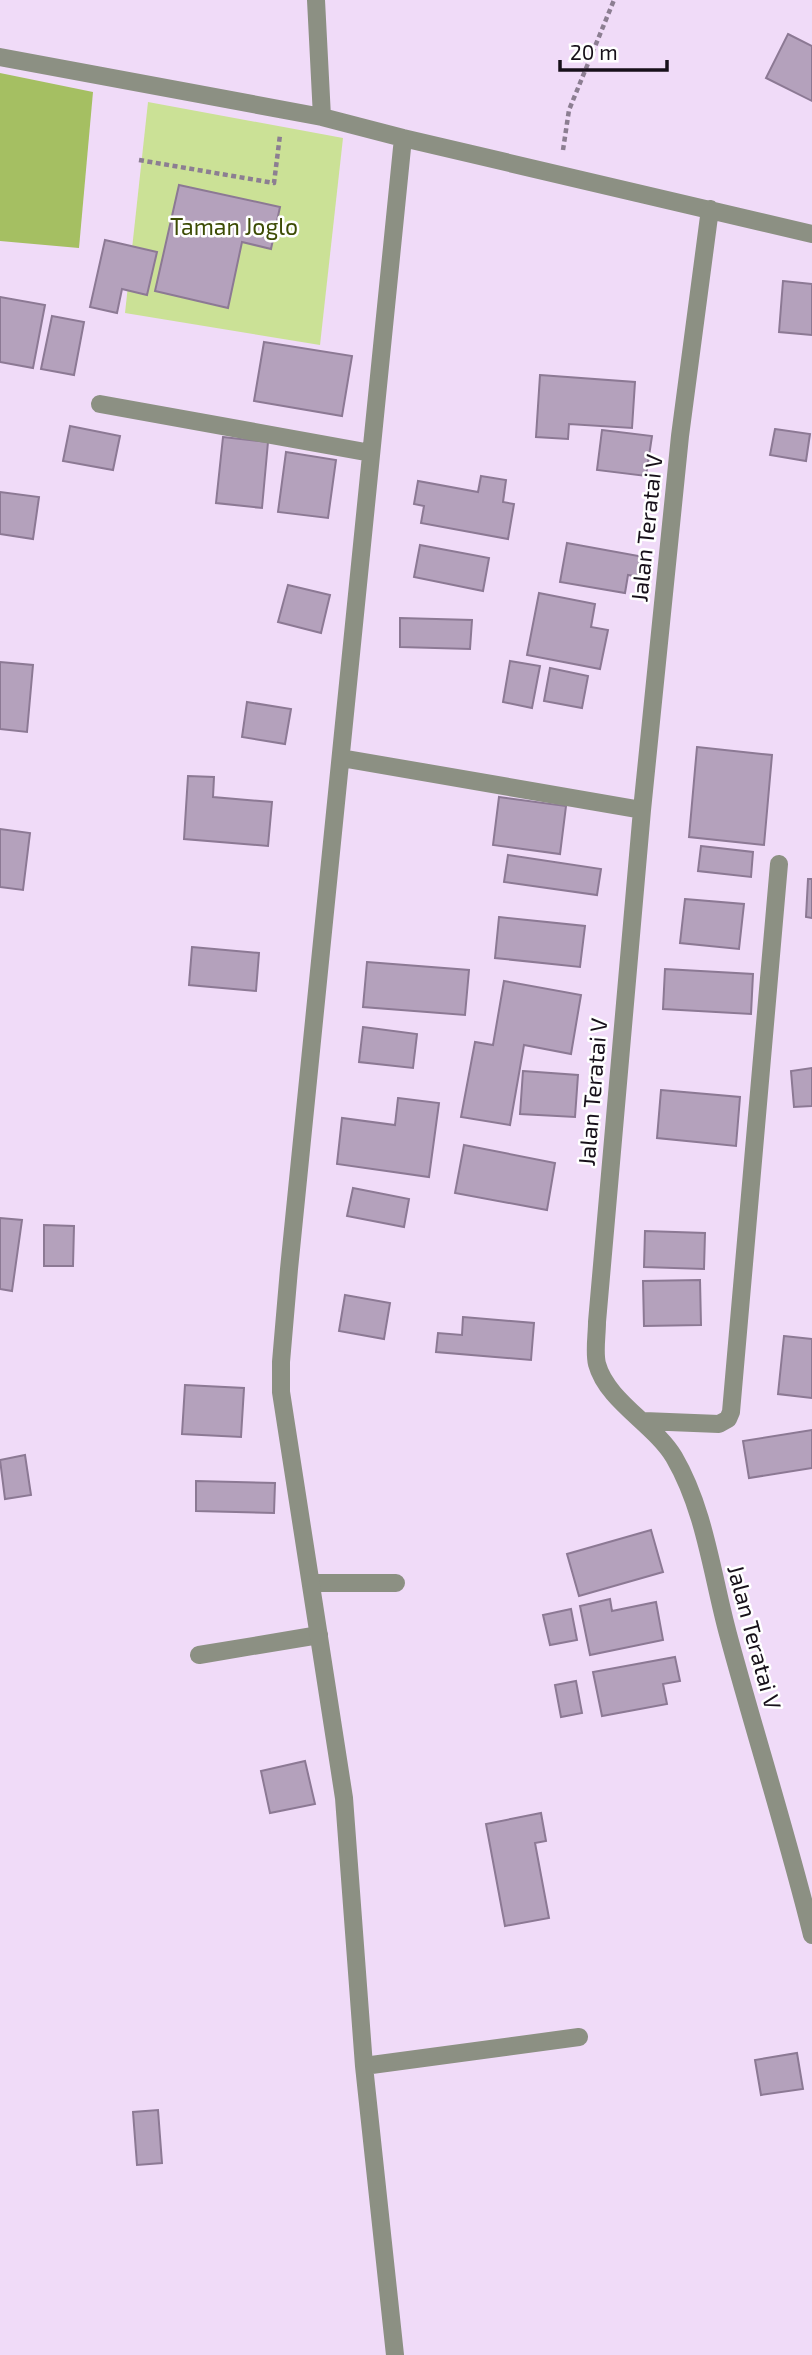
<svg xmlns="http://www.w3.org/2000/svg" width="812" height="2355" viewBox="0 0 812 2355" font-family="'Exo 2',sans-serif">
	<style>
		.green { fill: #cbe196 }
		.forest { fill: #a5bf62 }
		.building { fill: #b4a1bc; stroke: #8c7994; stroke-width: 2 }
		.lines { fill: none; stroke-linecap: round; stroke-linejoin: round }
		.path { stroke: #8c7e92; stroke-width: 4.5; stroke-dasharray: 5 3.5; stroke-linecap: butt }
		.service { stroke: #8c9083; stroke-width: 18 }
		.minor { stroke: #8c9083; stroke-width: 18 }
		.labels { text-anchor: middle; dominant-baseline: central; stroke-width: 5; stroke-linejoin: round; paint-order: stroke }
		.park-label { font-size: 23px; fill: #3d4c05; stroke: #fff }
		.street-label { font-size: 23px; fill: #17101a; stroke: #fff }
	</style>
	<rect width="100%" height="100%" fill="#f0dbf8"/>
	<path class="green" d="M 148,102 L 343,138 L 320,345 L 125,313 Z"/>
	<path class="forest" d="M 0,73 L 93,92 L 79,248 L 0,241 Z"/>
	<path class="building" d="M 788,34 L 812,46 L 812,101 L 766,78 Z
		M 179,185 L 280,207 L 271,249 L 242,242 L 228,308 L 155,291 Z
		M 105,240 L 157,252 L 147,295 L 122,289 L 117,313 L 90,307 Z
		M 783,281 L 812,284 L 812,335 L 779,332 Z
		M 0,297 L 45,305 L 33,368 L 0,362 Z
		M 52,316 L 84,322 L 74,375 L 41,369 Z
		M 264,342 L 352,356 L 342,416 L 254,401 Z
		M 540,375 L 635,382 L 632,428 L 569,424 L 568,439 L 536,437 Z
		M 70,426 L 120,436 L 113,470 L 63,461 Z
		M 775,429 L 810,434 L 806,461 L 770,455 Z
		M 602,430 L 652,436 L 646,476 L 597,470 Z
		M 223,437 L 268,442 L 262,508 L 216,503 Z
		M 286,452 L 336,460 L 328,518 L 278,512 Z
		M 481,476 L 506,480 L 503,502 L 514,504 L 508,539 L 421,523 L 424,506 L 414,504 L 418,481 L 478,492 Z
		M 0,492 L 39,497 L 33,539 L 0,534 Z
		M 567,543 L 644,557 L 640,577 L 628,575 L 625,593 L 560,582 Z
		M 420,545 L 489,558 L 483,591 L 414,577 Z
		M 288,585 L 330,595 L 321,633 L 278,622 Z
		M 539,593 L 595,604 L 591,627 L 608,630 L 600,669 L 527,655 Z
		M 400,618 L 472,620 L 470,649 L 400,647 Z
		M 510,661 L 540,666 L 532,708 L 503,702 Z
		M 0,662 L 33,665 L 27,732 L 0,729 Z
		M 550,668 L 588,676 L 582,708 L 544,701 Z
		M 247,702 L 291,709 L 285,744 L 242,737 Z
		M 697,747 L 772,755 L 764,845 L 689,837 Z
		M 188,776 L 214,777 L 213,797 L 272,802 L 268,846 L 184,839 Z
		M 499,797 L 566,806 L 560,854 L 493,845 Z
		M 0,829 L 30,833 L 23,890 L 0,887 Z
		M 701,846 L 753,852 L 751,877 L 698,871 Z
		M 508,855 L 601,869 L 597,895 L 504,882 Z
		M 808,879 L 812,879 L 812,918 L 806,917 Z
		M 685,899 L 744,904 L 739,949 L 680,943 Z
		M 499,917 L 585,926 L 580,967 L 495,958 Z
		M 192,947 L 259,953 L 256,991 L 189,985 Z
		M 367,962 L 469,970 L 465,1015 L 363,1007 Z
		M 665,969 L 753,974 L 751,1014 L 663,1009 Z
		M 504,981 L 581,995 L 571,1054 L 524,1045 L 510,1125 L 461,1117 L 475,1042 L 493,1045 Z
		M 363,1027 L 417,1034 L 413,1068 L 359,1062 Z
		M 812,1068 L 812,1106 L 794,1107 L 791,1071 Z
		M 523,1071 L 578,1075 L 575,1117 L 520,1114 Z
		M 661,1090 L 740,1097 L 736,1146 L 657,1138 Z
		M 398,1098 L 439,1103 L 429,1177 L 337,1164 L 342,1118 L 395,1125 Z
		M 464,1145 L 555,1163 L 547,1210 L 455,1193 Z
		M 353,1188 L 409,1199 L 404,1227 L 347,1216 Z
		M 0,1218 L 22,1220 L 12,1291 L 0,1289 Z
		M 44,1225 L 74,1226 L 73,1266 L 44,1266 Z
		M 645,1231 L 705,1233 L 704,1269 L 644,1267 Z
		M 700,1280 L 701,1325 L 644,1326 L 643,1281 Z
		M 345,1295 L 390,1303 L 384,1339 L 339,1331 Z
		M 463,1317 L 534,1323 L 531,1360 L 436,1352 L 438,1333 L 462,1335 Z
		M 784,1336 L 812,1339 L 812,1398 L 778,1394 Z
		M 185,1385 L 244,1388 L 241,1437 L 182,1434 Z
		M 812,1430 L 812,1468 L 749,1478 L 743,1441 Z
		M 25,1455 L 31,1495 L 5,1499 L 0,1460 Z
		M 196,1481 L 275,1483 L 274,1513 L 196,1511 Z
		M 651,1530 L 663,1572 L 579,1596 L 567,1554 Z
		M 610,1599 L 612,1611 L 656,1602 L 663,1640 L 590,1655 L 580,1606 Z
		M 571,1609 L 577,1640 L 550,1645 L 543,1615 Z
		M 675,1657 L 680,1681 L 663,1684 L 667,1704 L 602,1716 L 593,1672 Z
		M 576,1681 L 582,1713 L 561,1717 L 555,1685 Z
		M 305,1761 L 315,1804 L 270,1813 L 261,1771 Z
		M 541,1813 L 546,1841 L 535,1843 L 549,1918 L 505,1926 L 486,1824 Z
		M 797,2053 L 803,2089 L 761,2095 L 755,2060 Z
		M 158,2110 L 162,2163 L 137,2165 L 133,2112 Z"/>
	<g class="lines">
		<path class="path" d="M 563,150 L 569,110 L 614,0
			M 139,160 L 274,183 L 280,135"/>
		<path class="service" d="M 311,1583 L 396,1583
			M 199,1655 L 319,1635"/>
		<path class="minor" d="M 316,0 L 322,117 L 403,138 L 812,234
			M 0,57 L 322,117
			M 710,209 L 680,436 L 642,810 L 597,1322 C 597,1335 594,1352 597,1364 C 607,1401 654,1424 674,1457 C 705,1510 712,1575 728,1634 C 755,1734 787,1834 812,1935
			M 100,404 L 371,453
			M 341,758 L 642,810
			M 644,1421 L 719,1424 L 728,1419 L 731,1412 L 779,864
			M 364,2066 L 579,2037
			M 395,2355 L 364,2066 L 344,1798 L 281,1392 L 281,1362 L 289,1269 L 403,138"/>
	</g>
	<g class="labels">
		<g class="park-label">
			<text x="234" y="226">Taman Joglo</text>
		</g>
		<g class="street-label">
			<text transform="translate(646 528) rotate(-84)">Jalan Teratai V</text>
			<text transform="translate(592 1092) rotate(-85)">Jalan Teratai V</text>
			<text transform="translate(755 1637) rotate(75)">Jalan Teratai V</text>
		</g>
	</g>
	<path d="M560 60v10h107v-10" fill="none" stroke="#17101a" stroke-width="3.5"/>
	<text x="570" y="60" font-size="21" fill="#17101a" stroke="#ffffff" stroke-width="5" paint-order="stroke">20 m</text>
</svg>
